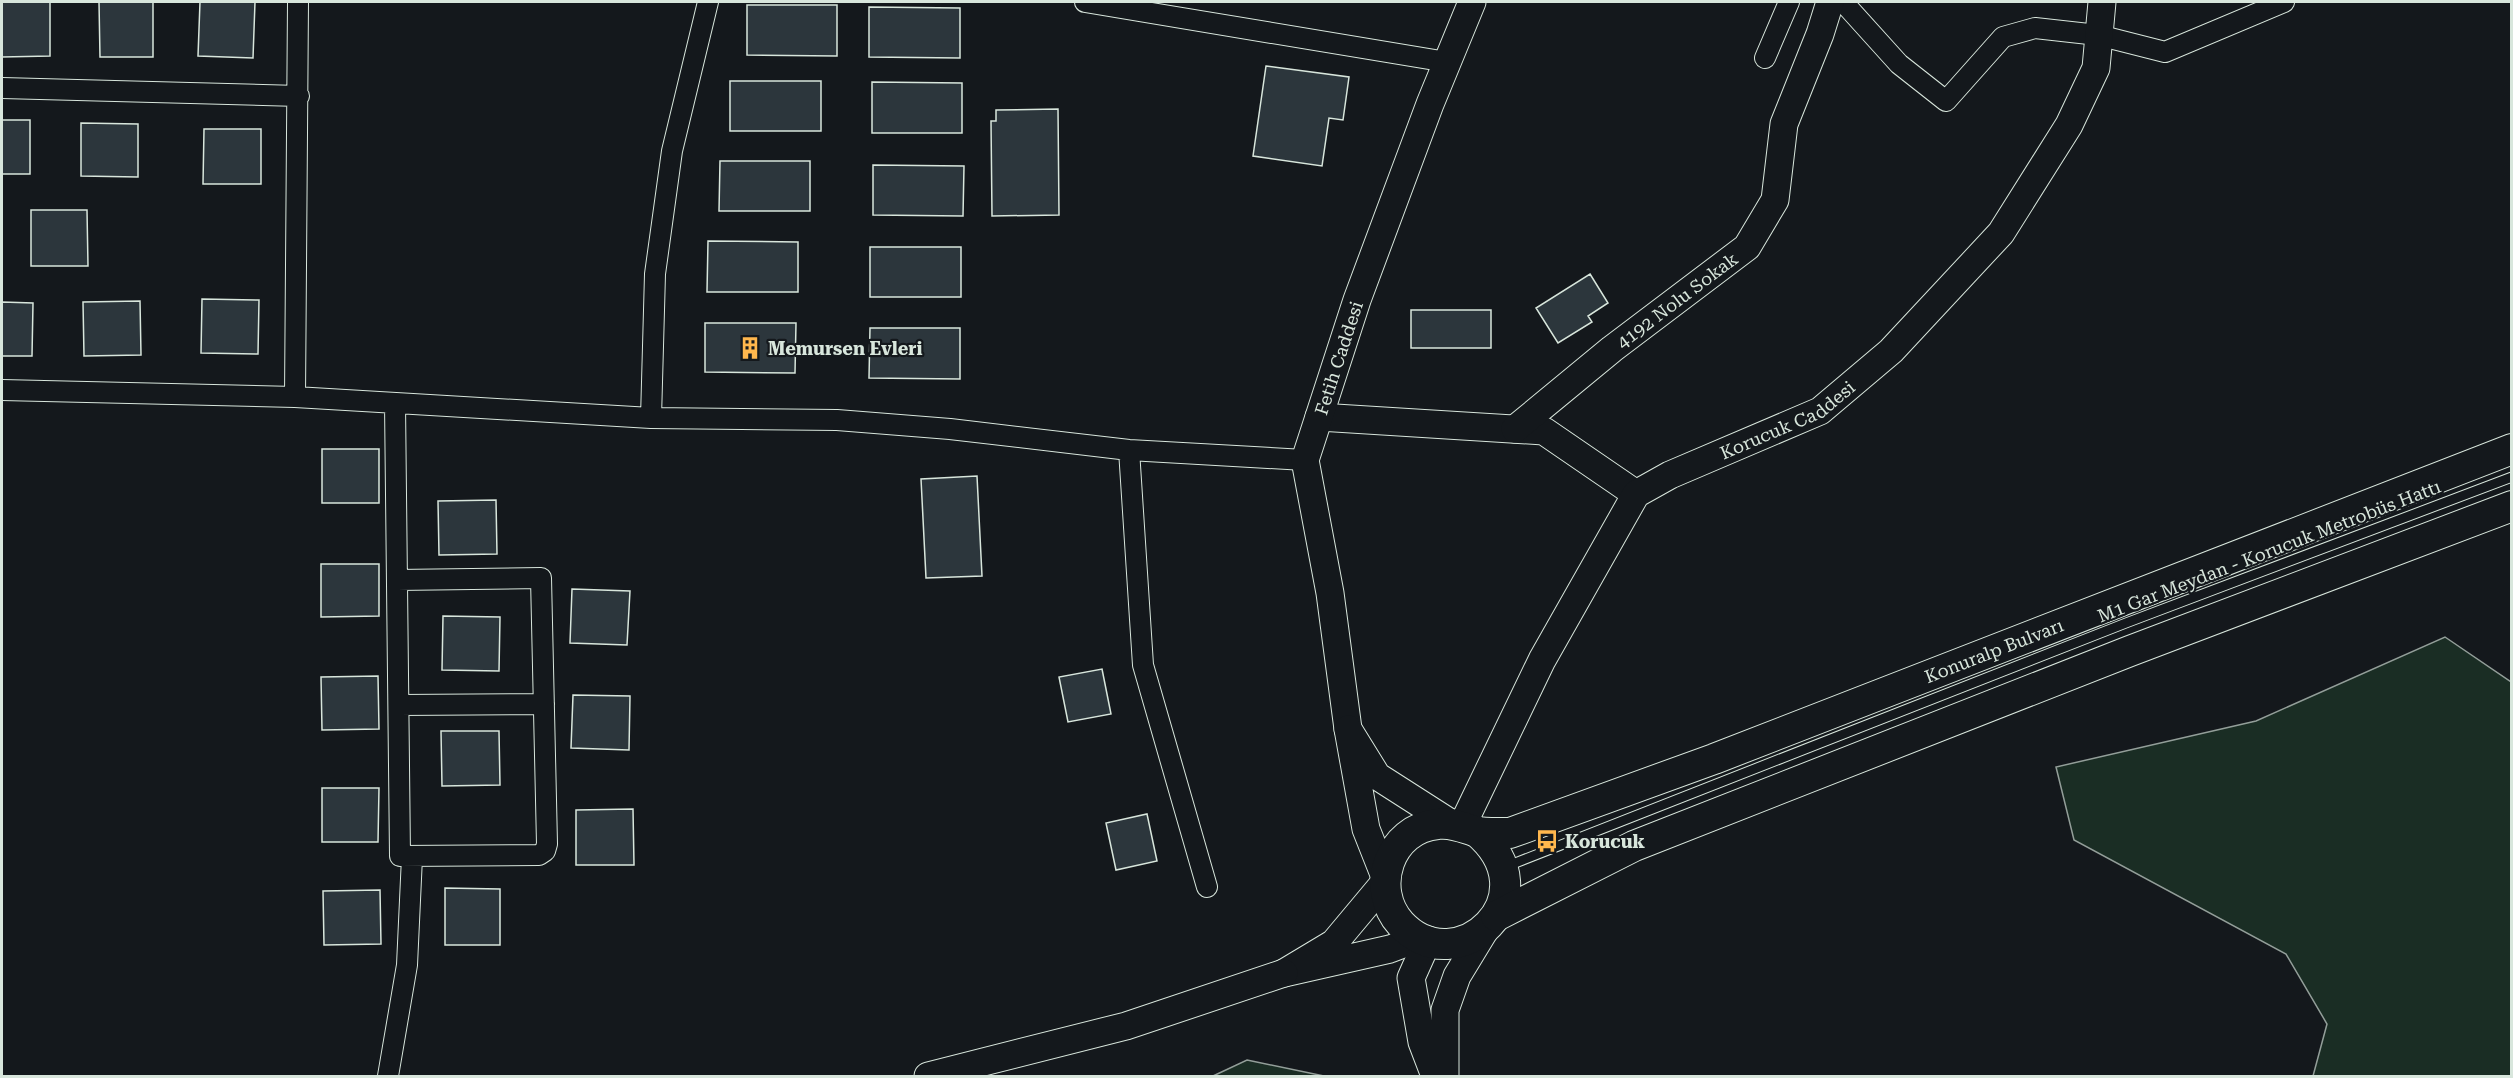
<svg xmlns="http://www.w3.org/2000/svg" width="2513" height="1078" viewBox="0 0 2513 1078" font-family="'Roboto Serif',serif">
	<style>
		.green { fill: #1a2d24; stroke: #939e99; stroke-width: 1.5 }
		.building { fill: #2c363c; stroke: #d8e6dc; stroke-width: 1.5 }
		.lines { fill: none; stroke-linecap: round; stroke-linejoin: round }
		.lane-casing { stroke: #d8e6dc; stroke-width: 11 }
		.street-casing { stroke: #d8e6dc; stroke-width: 22 }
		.secondary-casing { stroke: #d8e6dc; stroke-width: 29 }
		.primary-casing { stroke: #d8e6dc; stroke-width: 32 }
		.lane { stroke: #14181c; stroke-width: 9 }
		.street { stroke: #14181c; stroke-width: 20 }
		.secondary { stroke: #14181c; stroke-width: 27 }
		.primary { stroke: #14181c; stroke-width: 30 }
		.labels { text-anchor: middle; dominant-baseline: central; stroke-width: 4.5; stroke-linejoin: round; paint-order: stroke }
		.street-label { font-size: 18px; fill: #d8e6dc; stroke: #14181c }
		.poi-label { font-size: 18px; font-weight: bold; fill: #d8e6dc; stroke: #14181c; text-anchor: start }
	</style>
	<rect width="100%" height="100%" fill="#14181c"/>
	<path class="green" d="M 2445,637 L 2511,682 L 2511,1076 L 2313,1076 L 2327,1024 L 2286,954 L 2074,840 L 2056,767 L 2256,721 Z
		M 1247,1060 L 1324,1076 L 1213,1076 Z"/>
	<path class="building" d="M 2,2 L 50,2 L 50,56 L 2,57 Z
		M 99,2 L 153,2 L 153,57 L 100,57 Z
		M 200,2 L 255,2 L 253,58 L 198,56 Z
		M 747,5 L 837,5 L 837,56 L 747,55 Z
		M 869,7 L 960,8 L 960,58 L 869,57 Z
		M 1266,66 L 1349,77 L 1343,120 L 1329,118 L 1322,166 L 1253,156 Z
		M 730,81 L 821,81 L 821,131 L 730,131 Z
		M 872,82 L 962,83 L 962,133 L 872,133 Z
		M 1058,109 L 1059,215 L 992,216 L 991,121 L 996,121 L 996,110 Z
		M 2,120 L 30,120 L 30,174 L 2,174 Z
		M 81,123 L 138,124 L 138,177 L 81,176 Z
		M 204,129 L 261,129 L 261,184 L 203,184 Z
		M 720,161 L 810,161 L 810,211 L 719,211 Z
		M 873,165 L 964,166 L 963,216 L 873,215 Z
		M 31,210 L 87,210 L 88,266 L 31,266 Z
		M 708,241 L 798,242 L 798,292 L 707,292 Z
		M 870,247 L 961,247 L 961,297 L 870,297 Z
		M 1590,274 L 1608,303 L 1588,316 L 1592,322 L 1558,343 L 1536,308 Z
		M 202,299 L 259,300 L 258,354 L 201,353 Z
		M 140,301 L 141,355 L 84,356 L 83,302 Z
		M 2,302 L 33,303 L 32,356 L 2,356 Z
		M 1411,310 L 1491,310 L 1491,348 L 1411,348 Z
		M 705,323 L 796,323 L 795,373 L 705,372 Z
		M 870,328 L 960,328 L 960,379 L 869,378 Z
		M 322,449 L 379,449 L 379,503 L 322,503 Z
		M 977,476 L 982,576 L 926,578 L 921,479 Z
		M 496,500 L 497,554 L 439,555 L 438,501 Z
		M 321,564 L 379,564 L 379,616 L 321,617 Z
		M 572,589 L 630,591 L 627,645 L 570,643 Z
		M 443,616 L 500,617 L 499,671 L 442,670 Z
		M 1102,669 L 1111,714 L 1068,722 L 1059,677 Z
		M 378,676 L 379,729 L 322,730 L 321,677 Z
		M 573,695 L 630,696 L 629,750 L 571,748 Z
		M 441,731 L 499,731 L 500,785 L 442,786 Z
		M 322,788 L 379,788 L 378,842 L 322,842 Z
		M 633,809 L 634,865 L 576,865 L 576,810 Z
		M 1147,814 L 1157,861 L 1116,870 L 1106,823 Z
		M 445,888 L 500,889 L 500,945 L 445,945 Z
		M 380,890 L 381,944 L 324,945 L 323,891 Z"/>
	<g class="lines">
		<g class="lane-casing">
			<path id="lane" d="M 1505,867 L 2126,623 L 2512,477"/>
		</g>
		<g class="street-casing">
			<path id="street" d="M 1085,2 L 1447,62
				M 1843,2 L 1899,64 L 1946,101 L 2003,37 L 2035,28 L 2098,35 L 2165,52 L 2284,2
				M 1765,58 L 1789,2
				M 2,88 L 299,96
				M 2,390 L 295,397 L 651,418 L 837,420 L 950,429 L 1129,450 L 1305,460
				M 295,397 L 298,2
				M 395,403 L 400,856 L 539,855 L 545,851 L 547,844 L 541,578 L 397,580
				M 651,418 L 655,274 L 672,151 L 708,2
				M 1129,450 L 1143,665 L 1207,887
				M 399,705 L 544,704
				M 388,1076 L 407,965 L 412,857"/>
		</g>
		<g class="secondary-casing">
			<g id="secondary">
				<path d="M 1319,417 L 1544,431 L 1636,494"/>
				<path id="s1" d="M 1515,429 L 1612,349 L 1747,247 L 1775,200 L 1784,124 L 1820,34 L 1830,2"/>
				<path id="s2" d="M 1348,729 L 1330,593 L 1305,460 L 1357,300 L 1430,104 L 1472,2"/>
				<path id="s3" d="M 1462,826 L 1542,660 L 1636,494 L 1670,475 L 1820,411 L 1891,351 L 2001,233 L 2069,125 L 2096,68 L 2102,2"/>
				<path d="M 1385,877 L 1366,829 L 1348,729 L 1377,776 L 1452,824"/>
				<path d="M 1385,882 L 1334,943 L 1284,973 L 1390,949 L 1419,938"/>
				<path d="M 1428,940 L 1411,978 L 1422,1042 L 1435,1076"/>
				<path d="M 928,1076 L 1126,1026 L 1284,973"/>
				<path d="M 1445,1076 L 1445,1010 L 1457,976 L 1485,930"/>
			</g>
		</g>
		<g class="primary-casing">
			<g id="primary">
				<path id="s4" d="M 1476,831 C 1554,896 1457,984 1401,924 C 1369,889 1389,828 1438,824 C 1451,822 1462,827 1474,831 C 1485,834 1499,833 1510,833 L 1714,759 L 2512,449"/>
				<path d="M 1496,916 L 1634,846 L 2130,651 L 2512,506"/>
			</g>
		</g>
		<use href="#lane" class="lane"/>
		<use href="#street" class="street"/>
		<use href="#secondary" class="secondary"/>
		<use href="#primary" class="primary"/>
	</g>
	<defs>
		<g id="building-bare" transform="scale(1.8)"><path d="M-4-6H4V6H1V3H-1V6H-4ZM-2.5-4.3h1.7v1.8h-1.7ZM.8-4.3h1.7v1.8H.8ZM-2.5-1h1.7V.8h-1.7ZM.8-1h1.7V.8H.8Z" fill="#ffb74d" stroke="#14181c" stroke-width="2.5" paint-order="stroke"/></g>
		<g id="bus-bare" transform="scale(1.8)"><path d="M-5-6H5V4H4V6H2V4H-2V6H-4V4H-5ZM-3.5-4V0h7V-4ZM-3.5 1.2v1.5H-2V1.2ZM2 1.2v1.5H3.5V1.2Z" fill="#ffb74d" stroke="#14181c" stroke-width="2.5" paint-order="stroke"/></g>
	</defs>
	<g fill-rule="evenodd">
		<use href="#building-bare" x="750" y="348"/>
		<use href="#bus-bare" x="1547" y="841"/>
	</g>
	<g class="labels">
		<g class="street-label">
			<text stroke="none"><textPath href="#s1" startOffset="207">4192 Nolu Sokak</textPath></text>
			<text stroke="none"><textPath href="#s2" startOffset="380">Fetih Caddesi</textPath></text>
			<text stroke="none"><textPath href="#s3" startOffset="544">Korucuk Caddesi</textPath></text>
			<text transform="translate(2269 551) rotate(-21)">M1 Gar Meydan - Korucuk Metrobüs Hattı</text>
			<text stroke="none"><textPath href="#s4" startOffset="928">Konuralp Bulvarı</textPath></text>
		</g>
		<g class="poi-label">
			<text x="768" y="348">Memursen Evleri</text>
			<text x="1565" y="841">Korucuk</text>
		</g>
	</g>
	<rect width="2513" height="1078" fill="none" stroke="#d8e6dc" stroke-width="6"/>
</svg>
